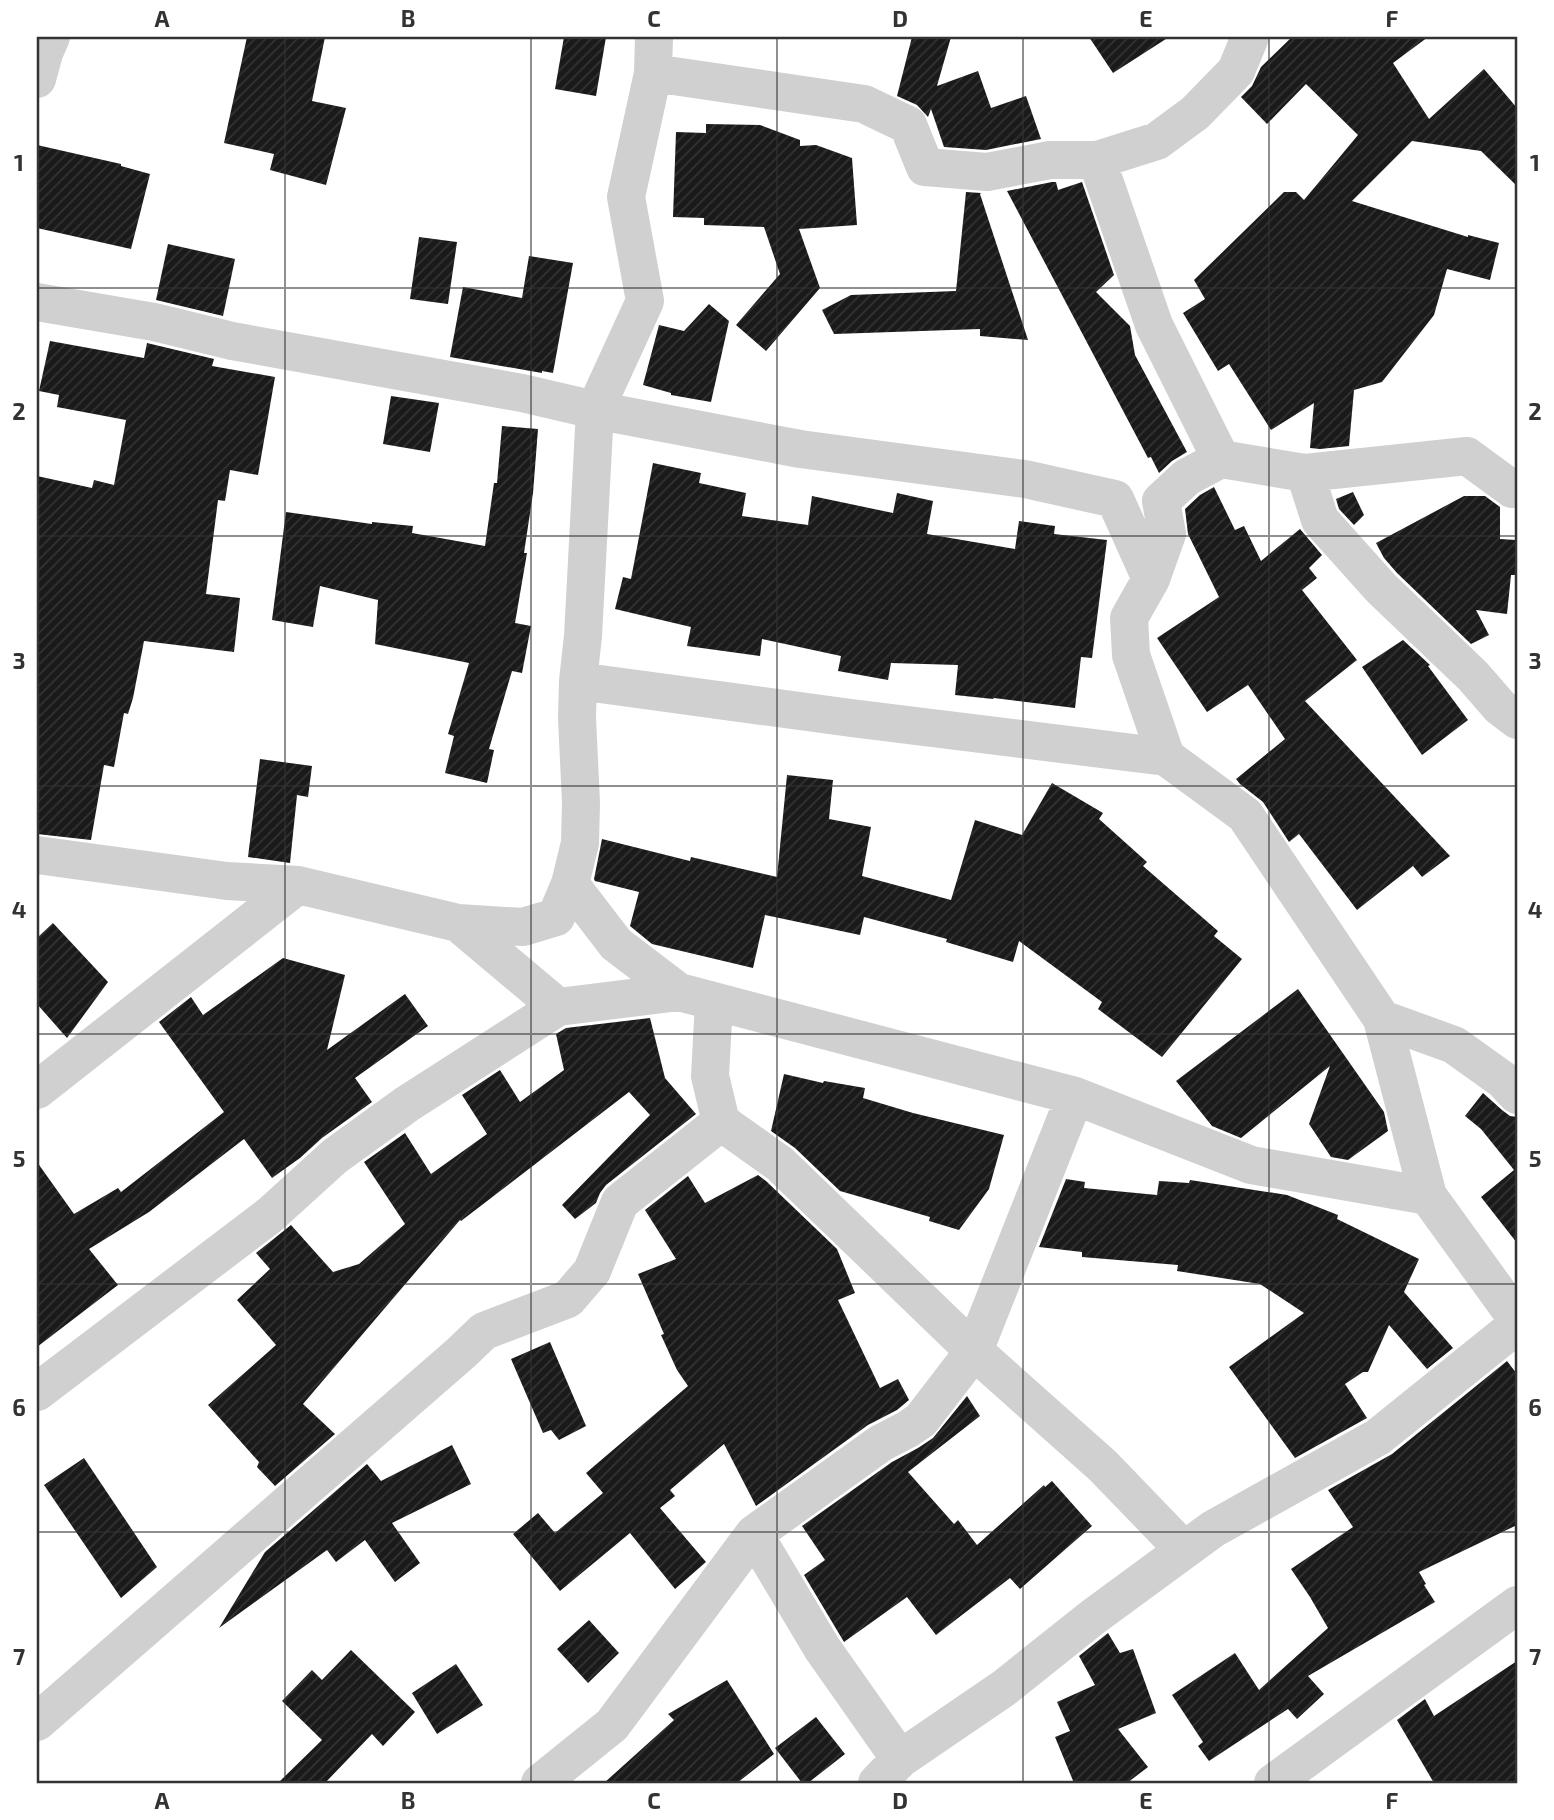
<svg xmlns="http://www.w3.org/2000/svg" width="1554" height="1820" viewBox="0 0 1554 1820" font-family="'Exo 2',sans-serif">
	<style>
		.building { fill: url(#building-hatch) }
		.lines { fill: none; stroke-linecap: round; stroke-linejoin: round }
		.minor { stroke: #d0d0d0; stroke-width: 38 }
		.grid { fill: none; stroke: #333; stroke-width: 2; stroke-opacity: 0.55 }
		.neatline { fill: none; stroke: #333; stroke-width: 2.5 }
		.grid-label { font-size: 23px; text-anchor: middle; font-weight: bold; fill: #333 }
	</style>
	<defs>
		<pattern id="building-hatch" width="6" height="6" patternUnits="userSpaceOnUse" patternTransform="scale(1.75)"><rect width="6" height="6" fill="#1a1a1a"/><path d="M-1 1l2-2M0 6l6-6M5 7l2-2" fill="none" stroke="#333"/></pattern>
	</defs>
	<rect width="100%" height="100%" fill="#fff"/>
	<path class="building" d="M 247,37 L 325,37 L 312,101 L 346,108 L 326,185 L 270,170 L 274,154 L 224,143 Z
		M 564,37 L 606,37 L 596,96 L 555,89 Z
		M 912,37 L 951,37 L 937,86 L 978,71 L 991,108 L 1026,96 L 1041,139 L 986,150 L 944,147 L 931,109 L 928,117 L 917,105 L 897,96 Z
		M 1089,37 L 1169,37 L 1113,73 Z
		M 1292,37 L 1428,37 L 1393,63 L 1429,119 L 1484,69 L 1517,108 L 1517,186 L 1481,151 L 1412,141 L 1352,201 L 1468,237 L 1468,235 L 1499,243 L 1490,280 L 1447,269 L 1434,315 L 1382,382 L 1354,390 L 1349,446 L 1320,449 L 1310,448 L 1314,403 L 1271,430 L 1229,364 L 1218,371 L 1183,313 L 1205,299 L 1194,280 L 1284,192 L 1296,192 L 1304,200 L 1358,135 L 1306,84 L 1267,124 L 1241,97 L 1252,86 L 1261,67 Z
		M 706,124 L 760,125 L 800,140 L 800,146 L 816,145 L 852,158 L 857,225 L 799,229 L 820,288 L 766,351 L 736,325 L 780,274 L 764,227 L 704,225 L 704,218 L 673,217 L 676,132 L 706,133 Z
		M 37,145 L 121,164 L 121,166 L 150,174 L 131,249 L 37,228 Z
		M 1052,182 L 1056,182 L 1058,190 L 1082,182 L 1114,275 L 1096,292 L 1130,326 L 1135,355 L 1187,452 L 1172,461 L 1159,473 L 1151,457 L 1148,458 L 1007,191 Z
		M 966,192 L 981,193 L 980,194 L 1028,340 L 980,336 L 980,329 L 834,334 L 822,310 L 851,295 L 956,291 Z
		M 419,237 L 457,242 L 448,304 L 410,299 Z
		M 168,244 L 235,259 L 223,316 L 156,300 Z
		M 529,256 L 573,263 L 553,373 L 542,371 L 542,373 L 450,357 L 463,287 L 522,298 Z
		M 709,304 L 729,321 L 711,402 L 671,395 L 671,393 L 643,385 L 659,325 L 684,331 Z
		M 50,341 L 144,358 L 147,343 L 214,359 L 212,366 L 275,377 L 258,475 L 230,470 L 225,501 L 218,500 L 206,594 L 240,598 L 234,652 L 144,641 L 133,698 L 128,714 L 124,713 L 114,767 L 104,765 L 91,840 L 37,834 L 37,476 L 92,488 L 94,480 L 114,485 L 126,420 L 57,407 L 59,395 L 39,391 Z
		M 391,396 L 439,403 L 430,452 L 383,444 Z
		M 502,426 L 538,429 L 533,493 L 524,553 L 527,553 L 515,623 L 531,626 L 522,673 L 512,671 L 489,749 L 494,750 L 487,783 L 445,773 L 454,736 L 448,734 L 469,663 L 375,644 L 378,600 L 320,586 L 313,627 L 272,620 L 286,512 L 372,524 L 372,522 L 413,526 L 412,533 L 485,546 L 494,483 L 497,483 Z
		M 653,463 L 701,473 L 699,483 L 746,493 L 742,516 L 808,525 L 812,496 L 893,513 L 897,493 L 933,501 L 927,534 L 1015,549 L 1019,521 L 1055,526 L 1054,534 L 1107,540 L 1092,658 L 1081,657 L 1075,708 L 994,698 L 993,699 L 955,695 L 958,665 L 891,663 L 888,680 L 838,671 L 841,656 L 762,639 L 760,656 L 687,646 L 691,627 L 615,609 L 623,577 L 631,579 Z
		M 1214,487 L 1235,530 L 1244,526 L 1261,561 L 1300,529 L 1322,555 L 1309,568 L 1317,578 L 1302,590 L 1357,660 L 1305,701 L 1450,856 L 1422,877 L 1413,866 L 1357,910 L 1299,834 L 1289,842 L 1263,802 L 1240,784 L 1236,779 L 1285,739 L 1248,685 L 1207,712 L 1157,638 L 1219,597 L 1188,534 L 1185,509 L 1200,495 Z
		M 1353,492 L 1364,515 L 1354,525 L 1339,509 L 1336,499 Z
		M 1464,496 L 1485,496 L 1500,507 L 1500,539 L 1516,540 L 1516,575 L 1511,575 L 1507,614 L 1476,610 L 1489,635 L 1471,644 L 1397,573 L 1384,558 L 1376,543 Z
		M 1403,640 L 1430,665 L 1428,666 L 1468,720 L 1422,755 L 1362,667 Z
		M 260,759 L 312,766 L 308,797 L 297,795 L 290,863 L 248,857 Z
		M 787,775 L 833,780 L 829,819 L 871,827 L 862,876 L 951,900 L 975,820 L 1022,835 L 1052,783 L 1103,813 L 1099,819 L 1147,862 L 1143,866 L 1218,931 L 1214,936 L 1242,959 L 1162,1057 L 1098,1009 L 1102,1002 L 1019,941 L 1013,962 L 946,942 L 947,939 L 864,917 L 860,935 L 765,915 L 753,968 L 652,944 L 630,926 L 639,892 L 595,881 L 594,879 L 602,839 L 690,861 L 691,857 L 777,877 Z
		M 53,923 L 108,982 L 67,1038 L 37,1004 L 37,938 Z
		M 283,958 L 345,975 L 327,1050 L 405,994 L 428,1026 L 355,1078 L 372,1102 L 322,1138 L 300,1158 L 272,1178 L 244,1139 L 149,1212 L 89,1249 L 118,1285 L 37,1347 L 37,1162 L 74,1214 L 118,1188 L 121,1192 L 224,1112 L 159,1022 L 191,997 L 203,1015 Z
		M 1298,989 L 1384,1112 L 1388,1131 L 1348,1160 L 1331,1157 L 1309,1124 L 1330,1066 L 1241,1138 L 1212,1126 L 1176,1081 Z
		M 650,1018 L 665,1078 L 696,1114 L 606,1185 L 600,1193 L 596,1203 L 575,1219 L 562,1205 L 650,1115 L 629,1092 L 461,1221 L 460,1220 L 303,1404 L 335,1434 L 275,1486 L 257,1467 L 259,1462 L 208,1405 L 276,1345 L 237,1300 L 270,1269 L 256,1253 L 291,1225 L 333,1272 L 359,1264 L 405,1224 L 364,1162 L 405,1133 L 431,1174 L 487,1134 L 462,1095 L 500,1070 L 520,1102 L 564,1070 L 556,1034 L 566,1028 Z
		M 784,1074 L 823,1083 L 824,1081 L 865,1088 L 863,1098 L 913,1113 L 1004,1135 L 989,1189 L 959,1230 L 929,1221 L 930,1217 L 840,1191 L 795,1148 L 771,1131 Z
		M 1483,1093 L 1502,1110 L 1510,1116 L 1517,1117 L 1517,1243 L 1481,1197 L 1514,1170 L 1481,1129 L 1465,1116 Z
		M 758,1175 L 766,1181 L 837,1249 L 855,1293 L 838,1300 L 880,1388 L 898,1379 L 909,1400 L 897,1410 L 868,1425 L 756,1506 L 724,1444 L 670,1490 L 675,1496 L 660,1508 L 706,1562 L 675,1589 L 630,1533 L 560,1591 L 513,1534 L 538,1513 L 555,1533 L 603,1493 L 586,1473 L 688,1386 L 677,1370 L 661,1335 L 664,1334 L 638,1274 L 676,1259 L 645,1210 L 688,1176 L 705,1203 Z
		M 1066,1179 L 1085,1182 L 1084,1188 L 1157,1195 L 1159,1181 L 1189,1183 L 1190,1180 L 1287,1195 L 1338,1215 L 1337,1219 L 1419,1259 L 1404,1292 L 1453,1348 L 1427,1369 L 1389,1325 L 1368,1372 L 1363,1372 L 1345,1384 L 1367,1418 L 1295,1458 L 1229,1367 L 1304,1313 L 1260,1284 L 1177,1271 L 1178,1265 L 1082,1257 L 1082,1252 L 1039,1247 Z
		M 550,1342 L 586,1426 L 559,1440 L 551,1430 L 543,1433 L 511,1359 Z
		M 1507,1361 L 1517,1374 L 1517,1525 L 1419,1572 L 1426,1584 L 1424,1585 L 1435,1602 L 1308,1676 L 1324,1694 L 1297,1719 L 1288,1709 L 1209,1761 L 1198,1746 L 1203,1742 L 1172,1695 L 1235,1653 L 1259,1690 L 1328,1628 L 1310,1597 L 1291,1569 L 1353,1527 L 1328,1490 L 1392,1454 Z
		M 967,1396 L 980,1416 L 908,1472 L 954,1524 L 958,1520 L 977,1545 L 1044,1485 L 1045,1487 L 1052,1481 L 1092,1526 L 1020,1589 L 1010,1578 L 936,1635 L 907,1597 L 844,1642 L 804,1575 L 825,1560 L 802,1526 L 892,1462 L 918,1448 L 933,1438 Z
		M 452,1445 L 471,1484 L 392,1523 L 420,1563 L 395,1582 L 365,1540 L 336,1562 L 327,1550 L 219,1628 L 265,1552 L 367,1464 L 381,1481 Z
		M 84,1458 L 157,1567 L 121,1598 L 44,1485 Z
		M 589,1620 L 619,1653 L 588,1683 L 557,1649 Z
		M 1108,1633 L 1120,1653 L 1133,1649 L 1156,1713 L 1118,1729 L 1148,1767 L 1127,1783 L 1074,1783 L 1055,1737 L 1070,1731 L 1057,1702 L 1095,1685 L 1079,1656 Z
		M 351,1650 L 415,1712 L 383,1746 L 372,1734 L 325,1783 L 278,1783 L 322,1740 L 282,1701 L 312,1670 L 322,1680 Z
		M 1517,1661 L 1517,1783 L 1434,1783 L 1397,1720 L 1425,1699 L 1434,1716 Z
		M 456,1664 L 483,1705 L 437,1734 L 412,1693 Z
		M 727,1680 L 774,1754 L 737,1783 L 604,1783 L 674,1720 L 668,1714 Z
		M 816,1717 L 845,1754 L 808,1783 L 802,1783 L 775,1748 Z"/>
	<g class="lines">
		<path class="minor" d="M 653,73 L 864,104 L 908,125 L 925,167 L 987,172 L 1050,160 L 1097,160 L 1157,141 L 1195,113 L 1236,71 L 1250,37
			M 37,79 L 44,53 L 51,37
			M 1097,160 L 1154,325 L 1221,459
			M 37,302 L 154,322 L 232,341 L 522,393 L 595,410 L 800,449 L 1025,479 L 1115,499 L 1151,579 L 1129,618 L 1131,655 L 1166,757 L 1245,815 L 1382,1019 L 1428,1196 L 1517,1319
			M 1305,473 L 1320,520 L 1381,588 L 1473,676 L 1500,707 L 1517,720
			M 1151,579 L 1167,534 L 1161,501 L 1187,477 L 1221,459 L 1305,473 L 1467,456 L 1512,489 L 1517,488
			M 578,681 L 851,718 L 1166,757
			M 37,855 L 227,881 L 298,885 L 458,923 L 523,927 L 556,917 L 570,884 L 580,843 L 581,803 L 577,718 L 578,681 L 583,636 L 595,410 L 645,301 L 626,197 L 653,73 L 654,37
			M 570,884 L 616,944 L 679,992 L 1075,1096 L 1251,1165 L 1428,1196
			M 458,923 L 558,1007 L 679,992
			M 714,1002 L 710,1076 L 721,1122 L 780,1164 L 974,1351 L 1103,1466 L 1184,1550
			M 1382,1019 L 1454,1045 L 1503,1080 L 1517,1095
			M 37,1090 L 298,885
			M 37,1392 L 270,1215 L 335,1156 L 407,1104 L 558,1007
			M 754,1534 L 822,1648 L 900,1759
			M 37,1722 L 461,1353 L 484,1331 L 568,1299 L 592,1271 L 620,1202 L 721,1122
			M 540,1783 L 612,1725 L 754,1534 L 881,1443 L 908,1429 L 921,1420 L 974,1351 L 1075,1096
			M 877,1783 L 900,1759 L 1004,1688 L 1093,1617 L 1213,1529 L 1378,1437 L 1517,1325
			M 1273,1783 L 1517,1605"/>
	</g>
	<path class="grid" d="M 285,37 L 285,1783M 531,37 L 531,1783M 777,37 L 777,1783M 1023,37 L 1023,1783M 1269,37 L 1269,1783M 37,288 L 1517,288M 37,536 L 1517,536M 37,786 L 1517,786M 37,1034 L 1517,1034M 37,1284 L 1517,1284M 37,1532 L 1517,1532"/>
	<rect width="1554" height="1820" fill="none" stroke="#ffffff" stroke-width="77"/>
	<rect x="38" y="38" width="1478" height="1744" class="neatline"/>
	<g class="grid-label">
		<text x="162" y="27">A</text>
		<text x="408" y="27">B</text>
		<text x="654" y="27">C</text>
		<text x="900" y="27">D</text>
		<text x="1146" y="27">E</text>
		<text x="1392" y="27">F</text>
		<text x="19" y="171">1</text>
		<text x="1535" y="171">1</text>
		<text x="19" y="420">2</text>
		<text x="1535" y="420">2</text>
		<text x="19" y="669">3</text>
		<text x="1535" y="669">3</text>
		<text x="19" y="918">4</text>
		<text x="1535" y="918">4</text>
		<text x="19" y="1167">5</text>
		<text x="1535" y="1167">5</text>
		<text x="19" y="1416">6</text>
		<text x="1535" y="1416">6</text>
		<text x="19" y="1665">7</text>
		<text x="1535" y="1665">7</text>
		<text x="162" y="1809">A</text>
		<text x="408" y="1809">B</text>
		<text x="654" y="1809">C</text>
		<text x="900" y="1809">D</text>
		<text x="1146" y="1809">E</text>
		<text x="1392" y="1809">F</text>
	</g>
</svg>
